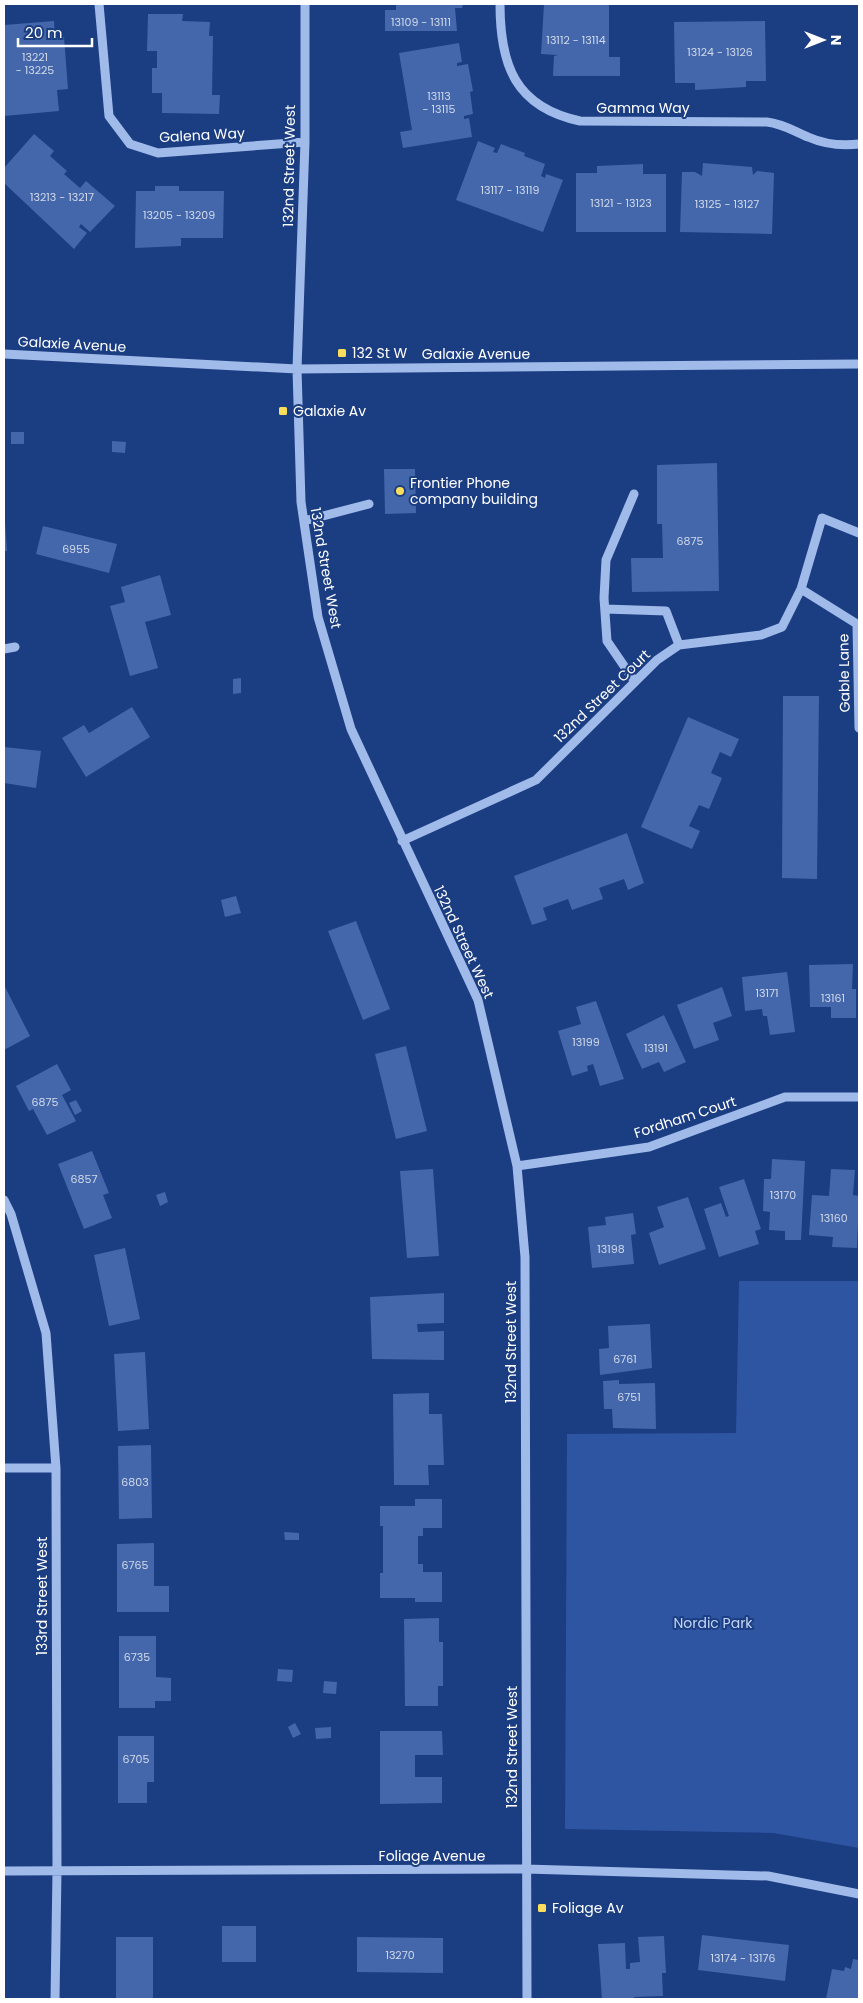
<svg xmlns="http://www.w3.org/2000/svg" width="863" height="2003" viewBox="0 0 863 2003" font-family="Poppins,sans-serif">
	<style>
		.green { fill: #2e55a1 }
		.building { fill: #4467ab }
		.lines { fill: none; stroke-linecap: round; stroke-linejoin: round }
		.minor { stroke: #a0baea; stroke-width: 9 }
		.poi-dot { fill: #fcde5c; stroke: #1b3d82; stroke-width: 2 }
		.labels { text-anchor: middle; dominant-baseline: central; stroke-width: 4; stroke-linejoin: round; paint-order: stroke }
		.number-label { font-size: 11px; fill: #d0d9ea }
		.street-label { font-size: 14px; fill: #fff; stroke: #1b3d82 }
		.poi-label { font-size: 14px; fill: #fff; stroke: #1b3d82; text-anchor: start }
		.park-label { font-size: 14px; fill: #c4d6f8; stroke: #1b3d82 }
	</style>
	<rect width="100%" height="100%" fill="#1b3d82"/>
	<path class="green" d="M 739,1281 L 859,1281 L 859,1848 L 773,1833 L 565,1829 L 567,1434 L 736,1433 Z"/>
	<path class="building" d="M 396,4 L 463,4 L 462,8 L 455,8 L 457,31 L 385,31 L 385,10 L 396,10 Z
		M 544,4 L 609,4 L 609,57 L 620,57 L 620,76 L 553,76 L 554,56 L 558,55 L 541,54 Z
		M 148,14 L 183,14 L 182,21 L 210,22 L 209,36 L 213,36 L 212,95 L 220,95 L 219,114 L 162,113 L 162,93 L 152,93 L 152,68 L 157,68 L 157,51 L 147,51 Z
		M 54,21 L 55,38 L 64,37 L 68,89 L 57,90 L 59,111 L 4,116 L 4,25 Z
		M 765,21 L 766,81 L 746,81 L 746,87 L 695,90 L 695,83 L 675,83 L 674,22 Z
		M 459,43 L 462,62 L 457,63 L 457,66 L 468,64 L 473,91 L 470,92 L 473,114 L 464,116 L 464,119 L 469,118 L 472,137 L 403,148 L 400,132 L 412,130 L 399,53 Z
		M 34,134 L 54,151 L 50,156 L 67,171 L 64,174 L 80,188 L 86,181 L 115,206 L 90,232 L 81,224 L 79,227 L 87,233 L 74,249 L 4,183 L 4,168 Z
		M 478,141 L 495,148 L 493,152 L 497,153 L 501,144 L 525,153 L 524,156 L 545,164 L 541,176 L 545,178 L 546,174 L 563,180 L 543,232 L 456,200 Z
		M 703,163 L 752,167 L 753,175 L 757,171 L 774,173 L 772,234 L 680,232 L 682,172 L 695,172 L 702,176 Z
		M 643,164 L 643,174 L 666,174 L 666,232 L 576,232 L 576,173 L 597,173 L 597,166 Z
		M 155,186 L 179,186 L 179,191 L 224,191 L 223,238 L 181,238 L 181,246 L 135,248 L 136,191 L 155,191 Z
		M 11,432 L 24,432 L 24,444 L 11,444 Z
		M 112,441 L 126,442 L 125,453 L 112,452 Z
		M 717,463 L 719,591 L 632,592 L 631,558 L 663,558 L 662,524 L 657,524 L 657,465 Z
		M 384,469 L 415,469 L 416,513 L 385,514 Z
		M 4,522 L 5,522 L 7,551 L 4,551 Z
		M 43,526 L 117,544 L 109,573 L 36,554 Z
		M 160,575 L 171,615 L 145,622 L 158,668 L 130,676 L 110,606 L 125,602 L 121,587 Z
		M 241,678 L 241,693 L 233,694 L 233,679 Z
		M 783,696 L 819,696 L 817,879 L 782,878 Z
		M 132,707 L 150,737 L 86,777 L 62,738 L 84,725 L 89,733 Z
		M 688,717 L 739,739 L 731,757 L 720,752 L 711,773 L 722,778 L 709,809 L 699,805 L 689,826 L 700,831 L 692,849 L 641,827 Z
		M 4,747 L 41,751 L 36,788 L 4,783 Z
		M 627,833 L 644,883 L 628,890 L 624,879 L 599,888 L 603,899 L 572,910 L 568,899 L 543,908 L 547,920 L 532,925 L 514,876 Z
		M 236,896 L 241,913 L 225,917 L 221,900 Z
		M 356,921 L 390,1009 L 363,1020 L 328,931 Z
		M 853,964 L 852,989 L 856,989 L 856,1018 L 831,1018 L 831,1007 L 810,1007 L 809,965 Z
		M 787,972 L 795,1032 L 770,1035 L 767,1016 L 763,1016 L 762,1009 L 745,1011 L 742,977 Z
		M 4,985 L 30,1036 L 4,1050 Z
		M 722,987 L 732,1016 L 713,1023 L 719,1040 L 694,1049 L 677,1005 Z
		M 596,1001 L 624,1079 L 600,1086 L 593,1064 L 587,1066 L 588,1071 L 572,1076 L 558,1031 L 581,1024 L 576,1007 Z
		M 664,1015 L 686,1062 L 664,1072 L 659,1062 L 642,1069 L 626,1034 Z
		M 406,1046 L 427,1131 L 396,1139 L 375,1054 Z
		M 57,1064 L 71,1090 L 62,1095 L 76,1121 L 47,1135 L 33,1109 L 29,1111 L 16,1086 Z
		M 76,1100 L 82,1111 L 75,1115 L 69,1103 Z
		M 92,1151 L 109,1193 L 103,1195 L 112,1218 L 84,1229 L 58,1164 Z
		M 772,1159 L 805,1161 L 801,1240 L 785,1240 L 785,1231 L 769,1230 L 770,1212 L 763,1211 L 764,1179 L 771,1179 Z
		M 433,1169 L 439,1256 L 407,1258 L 400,1171 Z
		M 831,1169 L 855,1170 L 853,1195 L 859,1196 L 857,1248 L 832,1247 L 833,1237 L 809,1235 L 812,1195 L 829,1196 Z
		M 744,1179 L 761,1229 L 755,1231 L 759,1244 L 719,1257 L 704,1209 L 721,1203 L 726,1217 L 729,1216 L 719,1187 Z
		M 165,1192 L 168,1202 L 160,1206 L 156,1195 Z
		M 688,1197 L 706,1249 L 659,1265 L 649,1233 L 664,1227 L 657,1207 Z
		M 633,1213 L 636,1234 L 631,1235 L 634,1264 L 592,1268 L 588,1227 L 606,1225 L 605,1217 Z
		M 125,1248 L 140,1319 L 109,1326 L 94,1255 Z
		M 444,1293 L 444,1323 L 417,1324 L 418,1332 L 444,1331 L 444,1360 L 372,1359 L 370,1297 Z
		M 650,1324 L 652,1368 L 600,1375 L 599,1349 L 609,1348 L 608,1326 Z
		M 145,1352 L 149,1429 L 118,1431 L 114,1354 Z
		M 619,1380 L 619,1384 L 655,1383 L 656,1429 L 613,1428 L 612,1409 L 604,1409 L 603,1381 Z
		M 429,1393 L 429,1414 L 442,1414 L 444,1465 L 428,1465 L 429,1485 L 394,1485 L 393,1394 Z
		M 151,1445 L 152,1518 L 119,1519 L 118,1446 Z
		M 415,1499 L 442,1499 L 442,1528 L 423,1528 L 423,1536 L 418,1536 L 418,1564 L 423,1564 L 423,1572 L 442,1572 L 442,1602 L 415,1602 L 415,1598 L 380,1598 L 380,1573 L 383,1573 L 383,1526 L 380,1526 L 380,1506 L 415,1506 Z
		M 284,1532 L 299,1533 L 299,1540 L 285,1540 Z
		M 154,1543 L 154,1586 L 169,1586 L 169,1612 L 117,1612 L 117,1544 Z
		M 439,1618 L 439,1642 L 443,1642 L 443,1686 L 438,1686 L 438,1706 L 405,1706 L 404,1619 Z
		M 119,1636 L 156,1636 L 156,1677 L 171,1678 L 171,1701 L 155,1701 L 155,1708 L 119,1708 Z
		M 278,1669 L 293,1670 L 292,1682 L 277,1681 Z
		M 324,1681 L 337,1682 L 336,1694 L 323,1693 Z
		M 295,1723 L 301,1734 L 293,1738 L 288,1727 Z
		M 331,1727 L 331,1738 L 316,1739 L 315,1728 Z
		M 380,1731 L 442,1731 L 443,1755 L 415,1755 L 415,1777 L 442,1777 L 442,1803 L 380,1804 Z
		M 118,1736 L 154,1736 L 154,1782 L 147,1782 L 147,1803 L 118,1803 Z
		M 222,1926 L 256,1926 L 256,1962 L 222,1962 Z
		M 702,1935 L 789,1945 L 785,1981 L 698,1970 Z
		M 664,1936 L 666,1973 L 662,1973 L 663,1996 L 634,1997 L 634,1999 L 602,1999 L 598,1944 L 625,1943 L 626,1969 L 630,1969 L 630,1963 L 640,1962 L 638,1937 Z
		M 116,1937 L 153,1937 L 153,1999 L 116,1999 Z
		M 357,1937 L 443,1938 L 443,1973 L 357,1972 Z
		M 853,1959 L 859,1960 L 859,1999 L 826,1999 L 832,1969 L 844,1971 L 845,1967 L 851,1969 Z"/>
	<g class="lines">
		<path class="minor" d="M 99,4 L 109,116 L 130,144 L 158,153 L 305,142
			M 305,4 L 305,142 L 297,369 L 301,502 L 318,617 L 351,729 L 478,1000 L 517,1166 L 525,1257 L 527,1999
			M 500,4 C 500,65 515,107 580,121 L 767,122 C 784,124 793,131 808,137 C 824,144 842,146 859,144
			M 4,354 L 297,369 L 859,364
			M 634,494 L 606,560 L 604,598 L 607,641 L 635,682
			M 304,521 L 369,504
			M 801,589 L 857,624 L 859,728
			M 605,609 L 666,611 L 679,645
			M 4,649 L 15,647
			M 402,841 L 536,780 L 657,660 L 679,645 L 761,635 L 782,627 L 801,589 L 822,518 L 859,533
			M 517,1166 L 649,1147 L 785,1097 L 859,1097
			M 4,1200 L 11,1214 L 46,1333 L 56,1468 L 57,1871 L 55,1999
			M 4,1468 L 56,1468
			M 4,1871 L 526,1869 L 768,1876 L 859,1894"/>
	</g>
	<g class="poi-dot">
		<rect x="337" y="348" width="10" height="10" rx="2.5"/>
		<rect x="278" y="406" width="10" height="10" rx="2.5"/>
		<circle cx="400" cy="491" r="5"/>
		<rect x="537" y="1903" width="10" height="10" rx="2.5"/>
	</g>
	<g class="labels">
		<g class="number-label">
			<text x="421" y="22">13109 - 13111</text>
			<text x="576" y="40">13112 - 13114</text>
			<text x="720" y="52">13124 - 13126</text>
			<text x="35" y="57">13221<tspan x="35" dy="13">- 13225</tspan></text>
			<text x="439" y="96">13113<tspan x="439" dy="13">- 13115</tspan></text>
			<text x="510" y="190">13117 - 13119</text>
			<text x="62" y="197">13213 - 13217</text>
			<text x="621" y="203">13121 - 13123</text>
			<text x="727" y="204">13125 - 13127</text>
			<text x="179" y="215">13205 - 13209</text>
			<text x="690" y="541">6875</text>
			<text x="76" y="549">6955</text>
			<text x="767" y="993">13171</text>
			<text x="833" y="998">13161</text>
			<text x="586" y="1042">13199</text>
			<text x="656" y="1048">13191</text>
			<text x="45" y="1102">6875</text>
			<text x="84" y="1179">6857</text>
			<text x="783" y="1195">13170</text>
			<text x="834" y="1218">13160</text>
			<text x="611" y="1249">13198</text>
			<text x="625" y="1359">6761</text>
			<text x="629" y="1397">6751</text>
			<text x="135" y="1482">6803</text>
			<text x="135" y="1565">6765</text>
			<text x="137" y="1657">6735</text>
			<text x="136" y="1759">6705</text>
			<text x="400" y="1955">13270</text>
			<text x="743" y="1958">13174 - 13176</text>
		</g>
		<g class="street-label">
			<text x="643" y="108">Gamma Way</text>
			<text transform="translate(202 135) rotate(-3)">Galena Way</text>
			<text transform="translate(289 166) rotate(-89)">132nd Street West</text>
			<text transform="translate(72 344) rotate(3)">Galaxie Avenue</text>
			<text x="476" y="354">Galaxie Avenue</text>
			<text transform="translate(326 568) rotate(80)">132nd Street West</text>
			<text transform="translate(844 673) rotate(-91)">Gable Lane</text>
			<text transform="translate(602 696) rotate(-44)">132nd Street Court</text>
			<text transform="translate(464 942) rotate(65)">132nd Street West</text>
			<text transform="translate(685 1117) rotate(-18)">Fordham Court</text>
			<text transform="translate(511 1342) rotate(-90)">132nd Street West</text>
			<text transform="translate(42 1596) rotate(-90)">133rd Street West</text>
			<text transform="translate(512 1747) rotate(-90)">132nd Street West</text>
			<text x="432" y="1856">Foliage Avenue</text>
		</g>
		<g class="poi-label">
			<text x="352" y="353">132 St W</text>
			<text x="293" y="411">Galaxie Av</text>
			<text x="410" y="483">Frontier Phone<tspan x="410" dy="16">company building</tspan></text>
			<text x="552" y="1908">Foliage Av</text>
		</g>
		<g class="park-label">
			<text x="713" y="1623">Nordic Park</text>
		</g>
	</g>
	<rect width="863" height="2003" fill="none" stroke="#ffffff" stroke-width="10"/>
	<g transform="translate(823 40) rotate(90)" stroke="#1b3d82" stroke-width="4" paint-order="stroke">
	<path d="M0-4L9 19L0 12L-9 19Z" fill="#ffffff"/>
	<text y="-8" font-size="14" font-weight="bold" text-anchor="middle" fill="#ffffff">N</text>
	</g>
	<path d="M18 38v8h74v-8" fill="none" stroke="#ffffff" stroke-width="2.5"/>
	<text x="25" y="38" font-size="15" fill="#ffffff" stroke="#1b3d82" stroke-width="4" paint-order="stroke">20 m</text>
</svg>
